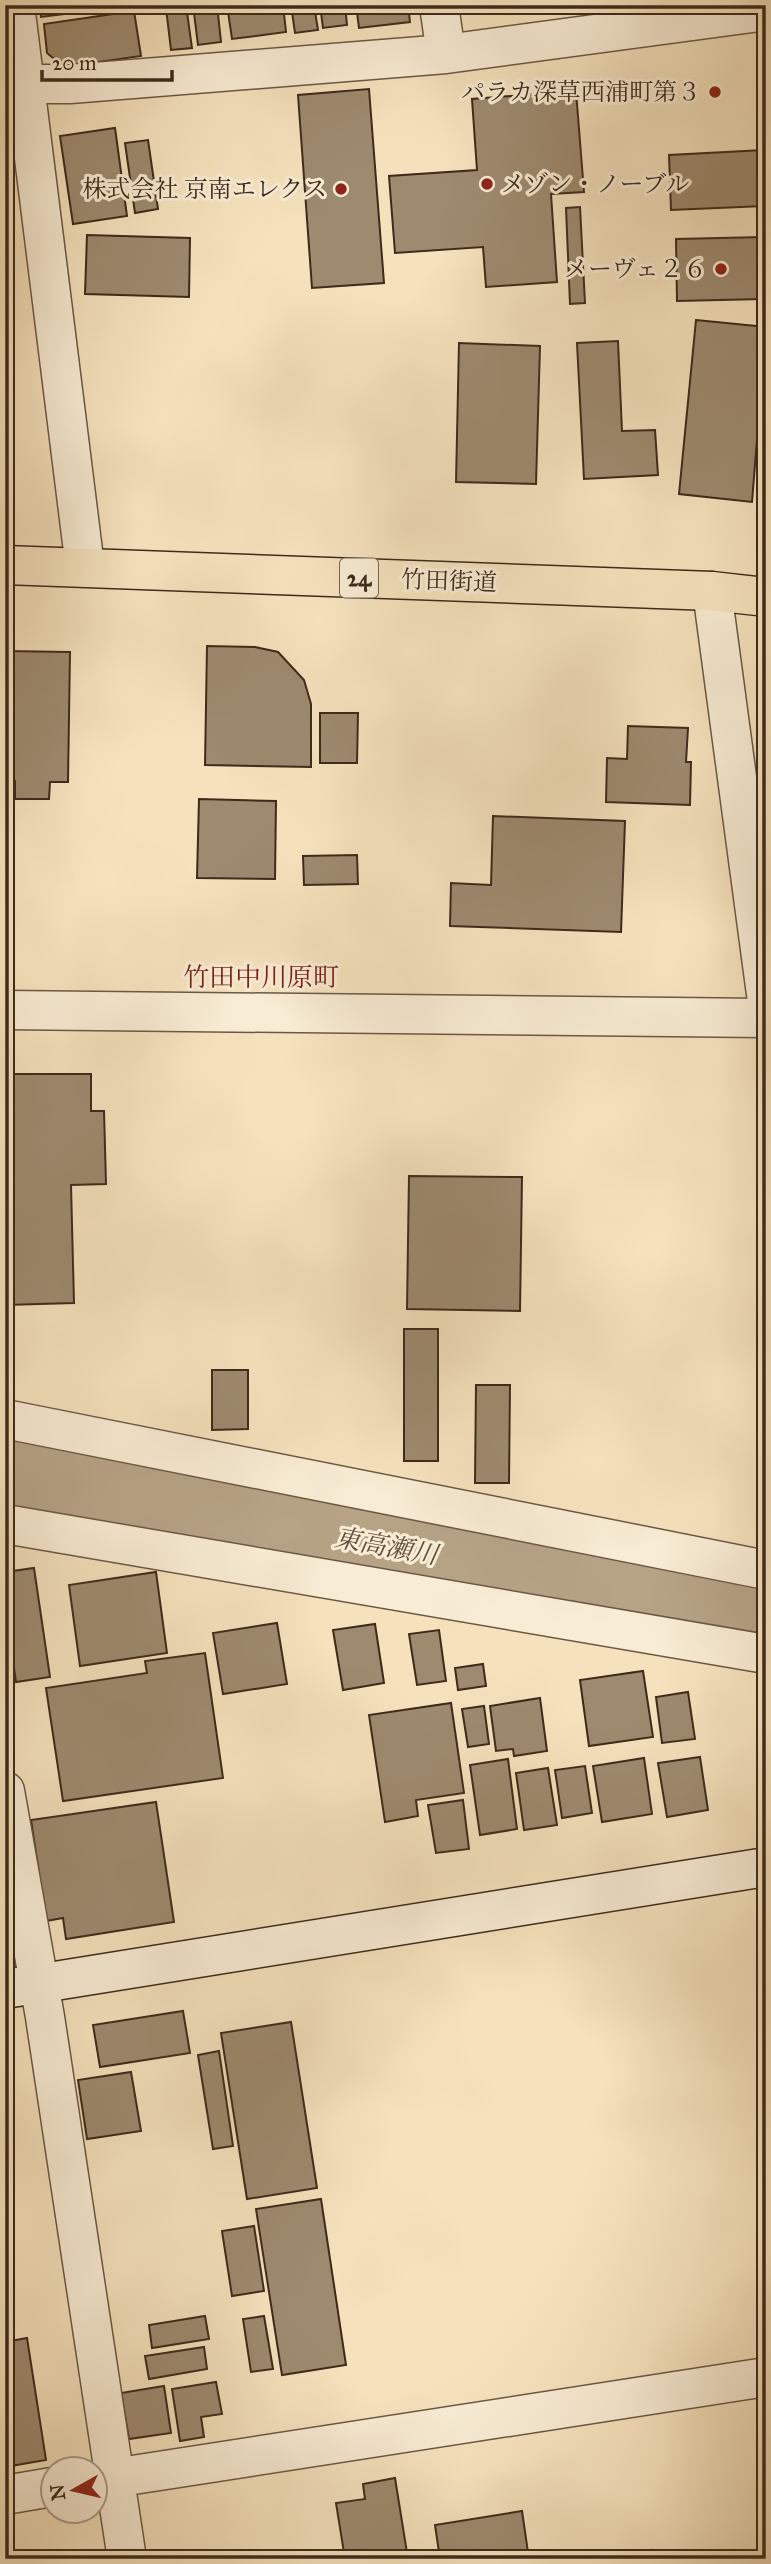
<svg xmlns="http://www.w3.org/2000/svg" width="771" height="2564" viewBox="0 0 771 2564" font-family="'IM FELL Great Primer','Noto Serif JP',serif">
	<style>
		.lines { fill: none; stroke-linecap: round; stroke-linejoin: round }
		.river { stroke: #b6a386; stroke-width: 77 }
		.building { fill: #9d8a6f; stroke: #3d2a1b; stroke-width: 2 }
		.street-casing { stroke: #6b5844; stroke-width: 41 }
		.secondary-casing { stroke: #3d2a1b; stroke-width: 41 }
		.highway-casing { stroke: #3d2a1b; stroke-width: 41 }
		.street { stroke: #f8ecd4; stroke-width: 38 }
		.secondary { stroke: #f8ecd4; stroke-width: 38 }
		.highway { stroke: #f5e2bd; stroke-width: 38 }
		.poi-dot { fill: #8f2418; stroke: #f8ecd4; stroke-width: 2.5 }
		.labels { text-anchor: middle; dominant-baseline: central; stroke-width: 6; stroke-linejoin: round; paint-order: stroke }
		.shield { fill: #f8ecd4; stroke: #756452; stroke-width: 2 }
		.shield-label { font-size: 23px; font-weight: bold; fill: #3d2a1b }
		.poi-label { font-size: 24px; fill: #3d2a1b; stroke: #f8ecd4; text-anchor: end }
		.street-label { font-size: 24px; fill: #3d2a1b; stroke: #f8ecd4 }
		.neighbourhood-label { font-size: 26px; fill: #7a1f14; stroke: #f8ecd4 }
		.water-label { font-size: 26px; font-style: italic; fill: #614e3b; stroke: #f8ecd4 }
	</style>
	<rect width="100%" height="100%" fill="#f5e2bd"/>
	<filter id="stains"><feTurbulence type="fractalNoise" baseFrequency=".00286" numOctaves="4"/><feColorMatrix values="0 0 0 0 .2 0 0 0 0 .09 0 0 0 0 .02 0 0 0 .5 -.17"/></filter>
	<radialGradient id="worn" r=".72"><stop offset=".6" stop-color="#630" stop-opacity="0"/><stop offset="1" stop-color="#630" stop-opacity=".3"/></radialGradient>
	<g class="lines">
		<path class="river" d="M 5,1476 L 436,1552 L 766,1615"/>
	</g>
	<path class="building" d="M 40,5 L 89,5 L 90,11 L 41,17 Z
		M 186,5 L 192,48 L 171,50 L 166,8 Z
		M 193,5 L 217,5 L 221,42 L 198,45 Z
		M 227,5 L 283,5 L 286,32 L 232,39 Z
		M 291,5 L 314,5 L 318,30 L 295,33 Z
		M 320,5 L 345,5 L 347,25 L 323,28 Z
		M 356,5 L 408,5 L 410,22 L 359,28 Z
		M 134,11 L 141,56 L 64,67 L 47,53 L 44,24 Z
		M 369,89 L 384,283 L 312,288 L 298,95 Z
		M 576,91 L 584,192 L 551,194 L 557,282 L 486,287 L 483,247 L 395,253 L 389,176 L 477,170 L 472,99 Z
		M 115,128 L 127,216 L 73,224 L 60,136 Z
		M 148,140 L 158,209 L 135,213 L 125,143 Z
		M 766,150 L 766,206 L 671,210 L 669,155 Z
		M 580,207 L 585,303 L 570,304 L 566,208 Z
		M 87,235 L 190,238 L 189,297 L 85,294 Z
		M 766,237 L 766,299 L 677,301 L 676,239 Z
		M 696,320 L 766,327 L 752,502 L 679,494 Z
		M 618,341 L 622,431 L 655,430 L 658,475 L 584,479 L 577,343 Z
		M 459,343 L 540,346 L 536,484 L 456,482 Z
		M 207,646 L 255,647 L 278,652 L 304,680 L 311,704 L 311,767 L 205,765 Z
		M 5,651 L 70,652 L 68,782 L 50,782 L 49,799 L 15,799 L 15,781 L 5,781 Z
		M 320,713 L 358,713 L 357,763 L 320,763 Z
		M 628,726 L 688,728 L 686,762 L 691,762 L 690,805 L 606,802 L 607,758 L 627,759 Z
		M 199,799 L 276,801 L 275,879 L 197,878 Z
		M 493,816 L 625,821 L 621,932 L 450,926 L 451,883 L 491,885 Z
		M 357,855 L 358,884 L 304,885 L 303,856 Z
		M 9,1074 L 91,1074 L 91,1111 L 104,1111 L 106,1184 L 71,1185 L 74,1303 L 5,1305 L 5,1114 L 10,1114 Z
		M 409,1176 L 522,1177 L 520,1311 L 407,1309 Z
		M 404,1329 L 438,1329 L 438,1461 L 404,1461 Z
		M 212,1370 L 248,1370 L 248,1429 L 212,1430 Z
		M 476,1385 L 510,1385 L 509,1483 L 475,1483 Z
		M 34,1568 L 50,1677 L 16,1682 L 5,1606 L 5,1572 Z
		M 156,1572 L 167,1653 L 80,1666 L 69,1585 Z
		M 277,1623 L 287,1684 L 223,1694 L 213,1633 Z
		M 375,1624 L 384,1683 L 343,1690 L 333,1630 Z
		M 439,1630 L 446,1681 L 417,1685 L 409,1634 Z
		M 205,1653 L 223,1778 L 63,1801 L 46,1688 L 147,1673 L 145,1661 Z
		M 483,1664 L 486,1686 L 458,1690 L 455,1668 Z
		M 643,1671 L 653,1737 L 589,1746 L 580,1680 Z
		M 688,1692 L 695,1739 L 662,1743 L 656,1697 Z
		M 540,1698 L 547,1751 L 514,1756 L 513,1749 L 496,1751 L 490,1706 Z
		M 451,1703 L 464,1793 L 416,1800 L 418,1816 L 385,1822 L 369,1715 Z
		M 484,1706 L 489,1744 L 468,1747 L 462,1709 Z
		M 700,1757 L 708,1810 L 667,1817 L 658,1763 Z
		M 644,1758 L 652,1814 L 602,1822 L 593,1766 Z
		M 508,1759 L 517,1829 L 480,1835 L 470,1765 Z
		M 585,1766 L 592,1813 L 562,1818 L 555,1770 Z
		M 548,1768 L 557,1825 L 524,1830 L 516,1773 Z
		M 463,1800 L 469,1849 L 436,1853 L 428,1805 Z
		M 156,1802 L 174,1922 L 66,1939 L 63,1918 L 46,1921 L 31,1820 Z
		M 183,2011 L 190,2053 L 100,2067 L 93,2025 Z
		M 291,2022 L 317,2188 L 247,2199 L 221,2033 Z
		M 219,2051 L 233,2146 L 213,2149 L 198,2055 Z
		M 131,2072 L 141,2131 L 87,2139 L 78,2080 Z
		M 321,2199 L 346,2365 L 282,2375 L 256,2209 Z
		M 254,2226 L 264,2291 L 232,2296 L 222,2231 Z
		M 205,2316 L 209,2339 L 152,2348 L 149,2325 Z
		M 264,2316 L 273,2369 L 251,2372 L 243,2319 Z
		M 27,2338 L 46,2460 L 5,2467 L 5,2342 Z
		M 204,2347 L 207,2369 L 149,2379 L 145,2356 Z
		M 216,2382 L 222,2414 L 201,2417 L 204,2437 L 180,2441 L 172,2389 Z
		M 164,2386 L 171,2433 L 129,2439 L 121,2393 Z
		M 395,2478 L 408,2559 L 345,2559 L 336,2503 L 365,2499 L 363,2484 Z
		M 522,2511 L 529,2559 L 440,2559 L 435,2525 Z
		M 652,2550 L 653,2559 L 596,2559 Z"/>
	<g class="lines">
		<g class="street-casing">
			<path id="street" d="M 15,5 L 85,567
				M 439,5 L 446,54
				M 5,84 L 70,84 L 446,54 L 766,11
				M 712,591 L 766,994
				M 5,1010 L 766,1018
				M 5,1419 L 766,1570
				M 5,1524 L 766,1654
				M 5,1791 L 45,2017 L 127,2559
				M 94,2481 L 766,2377
				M 5,2495 L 52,2487"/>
		</g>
		<g class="secondary-casing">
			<path id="secondary" d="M 5,1989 L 766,1867"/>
		</g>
		<g class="highway-casing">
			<path id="highway" d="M 5,565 L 712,591 L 766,597"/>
		</g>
		<use href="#street" class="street"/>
		<use href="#secondary" class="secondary"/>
		<use href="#highway" class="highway"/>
	</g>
	<g class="poi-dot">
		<circle cx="715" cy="92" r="7"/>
		<circle cx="487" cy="184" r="7"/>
		<circle cx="341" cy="189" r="7"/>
		<circle cx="721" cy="269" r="7"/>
	</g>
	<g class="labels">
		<rect class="shield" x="340" y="558.5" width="38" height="39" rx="5"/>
		<g class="shield-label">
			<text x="359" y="578">24</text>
		</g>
		<g class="poi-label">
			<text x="701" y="92">パラカ深草西浦町第３</text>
			<text x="501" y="184" text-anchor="start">メゾン・ノーブル</text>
			<text x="327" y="189">株式会社 京南エレクス</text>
			<text x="707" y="269">メーヴェ２６</text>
		</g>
		<g class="street-label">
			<text transform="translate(449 581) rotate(2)">竹田街道</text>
		</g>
		<g class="neighbourhood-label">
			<text x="261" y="977">竹田中川原町</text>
		</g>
		<g class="water-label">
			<text transform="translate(386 1546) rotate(10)">東高瀬川</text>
		</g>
	</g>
	<rect width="771" height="2564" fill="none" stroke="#f5e2bd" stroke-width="28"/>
	<rect x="7" y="7" width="757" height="2550" fill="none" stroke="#3d2a1b" stroke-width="3.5"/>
	<rect x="14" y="14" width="743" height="2536" fill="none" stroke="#3d2a1b" stroke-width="2"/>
	<g transform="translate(74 2490) rotate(262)"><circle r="33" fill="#f8ecd4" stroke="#ad9e8a" stroke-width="2"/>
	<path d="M0-5L12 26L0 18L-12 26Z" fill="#8f2418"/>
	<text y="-10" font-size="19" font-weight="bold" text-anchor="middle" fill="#3d2a1b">N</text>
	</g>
	<path d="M42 70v10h130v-10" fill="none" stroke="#3d2a1b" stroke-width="3.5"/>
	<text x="52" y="70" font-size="21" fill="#3d2a1b" stroke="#f8ecd4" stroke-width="5" paint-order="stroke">20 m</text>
	<rect width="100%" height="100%" filter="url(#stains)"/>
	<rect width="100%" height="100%" fill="url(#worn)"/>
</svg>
